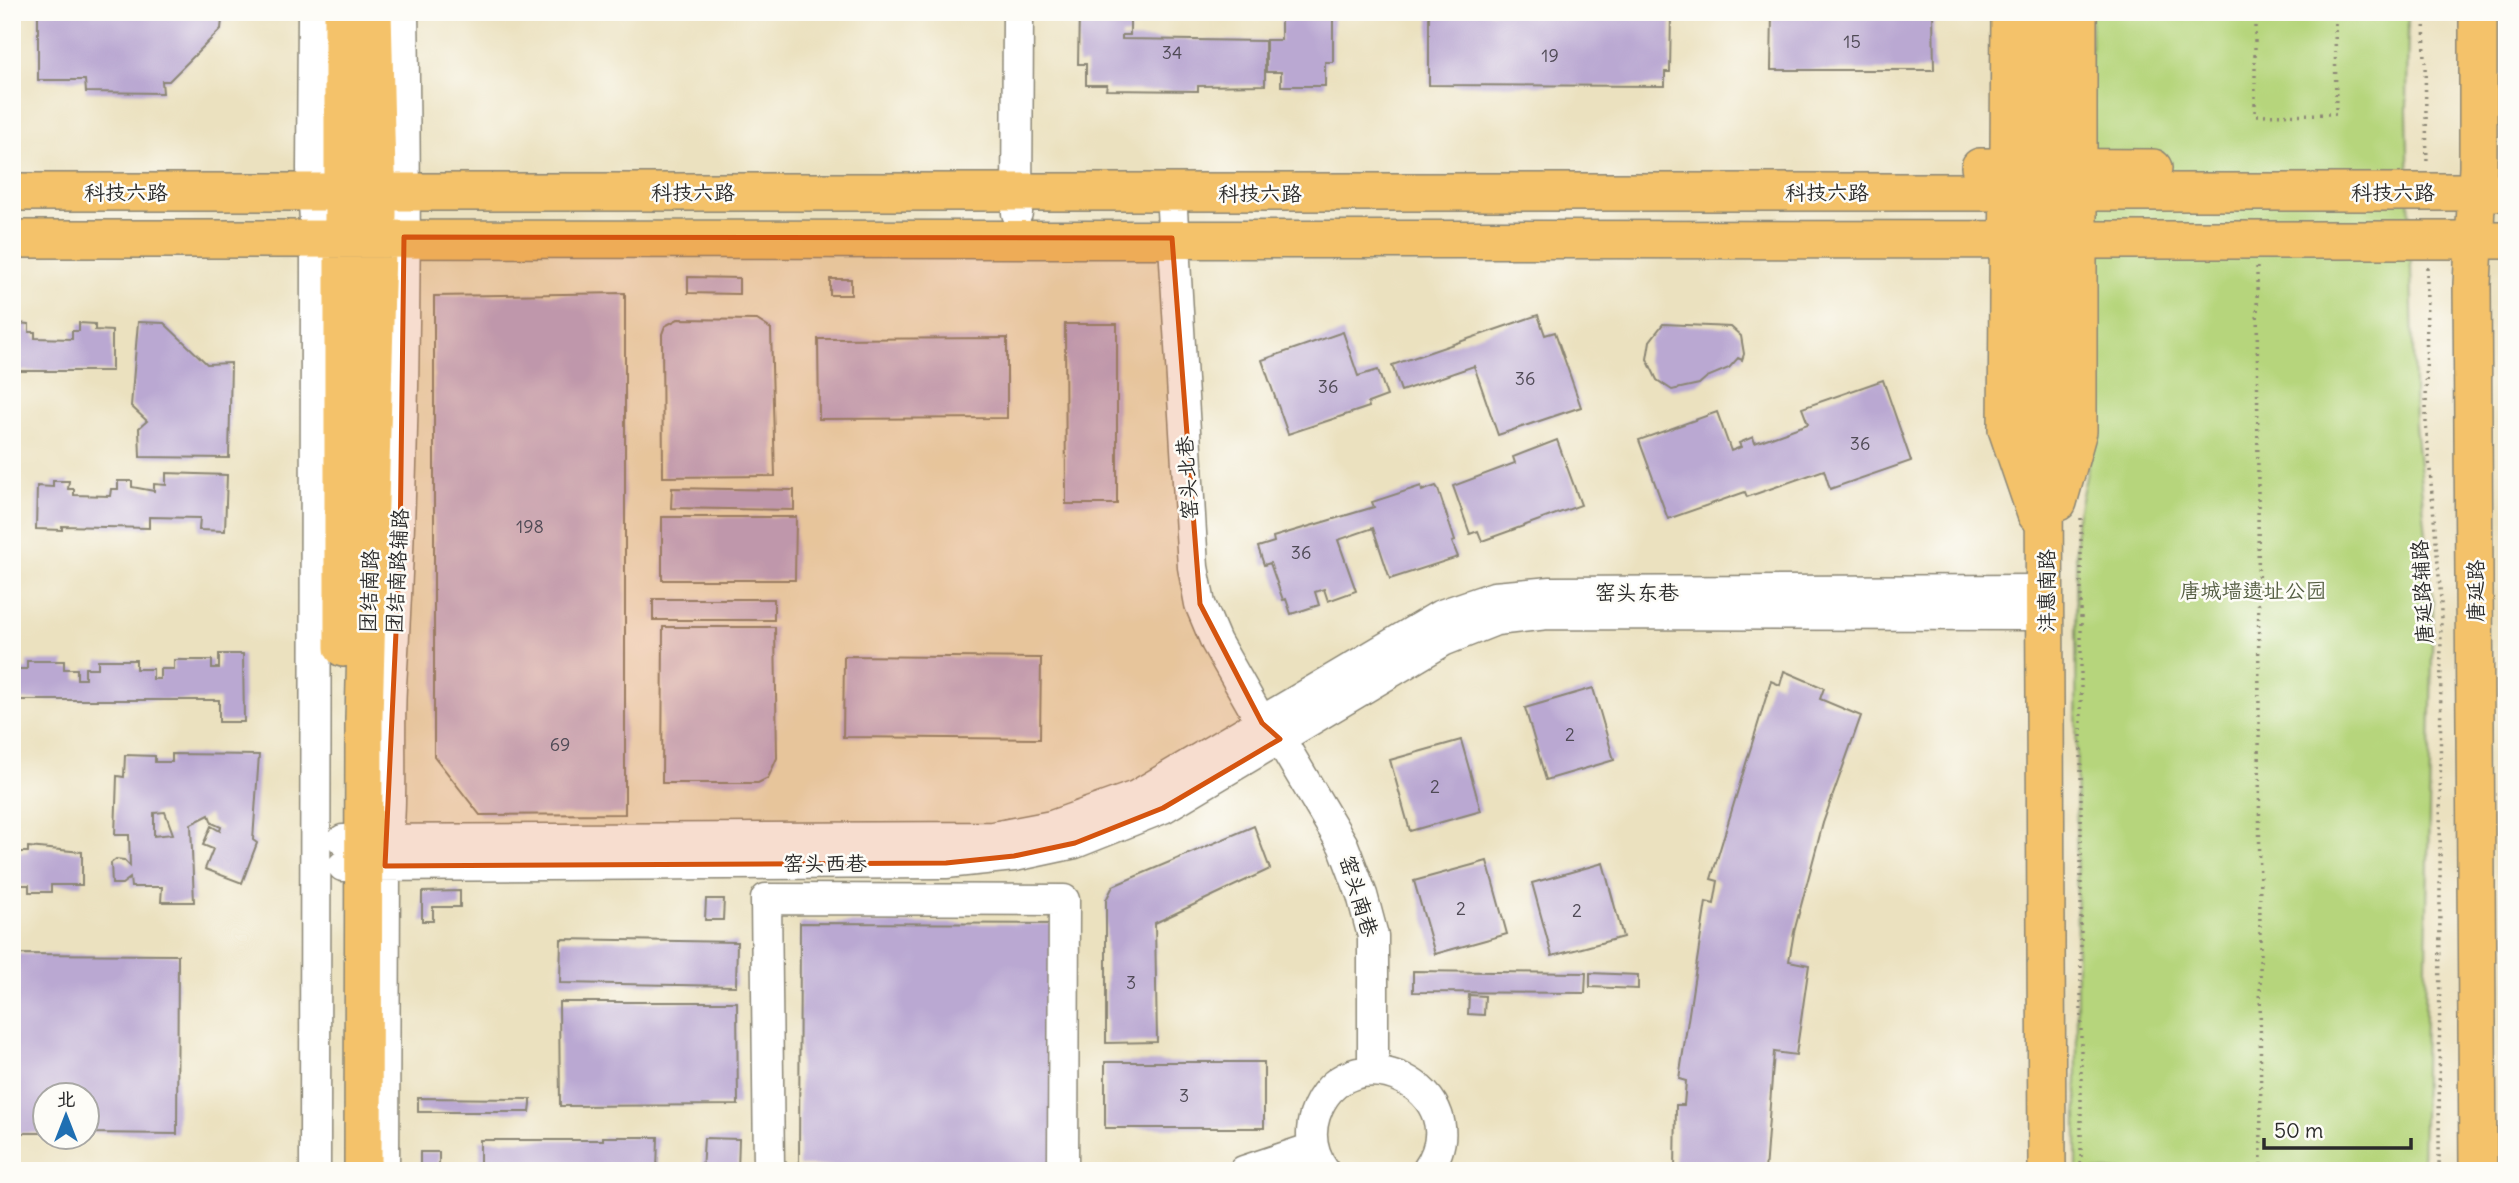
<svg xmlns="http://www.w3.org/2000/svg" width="2519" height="1183" viewBox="0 0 2519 1183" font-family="Delius,'LXGW WenKai TC',sans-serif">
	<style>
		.green { fill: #b6d57c; stroke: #708054; stroke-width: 2 }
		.building { fill: #baa8d2; fill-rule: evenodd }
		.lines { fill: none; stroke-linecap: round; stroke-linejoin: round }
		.minor-casing { stroke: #8b8675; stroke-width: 33 }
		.major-casing { stroke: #8b8675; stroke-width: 40 }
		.path { stroke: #8b8675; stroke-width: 3.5; stroke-dasharray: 2 5; stroke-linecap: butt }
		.minor { stroke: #fff; stroke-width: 30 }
		.major { stroke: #f4c26a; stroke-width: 37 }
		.marked { fill: #d5540f; fill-opacity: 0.2; stroke: #d5540f; stroke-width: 5; stroke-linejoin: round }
		.labels { text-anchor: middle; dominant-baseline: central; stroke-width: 5; stroke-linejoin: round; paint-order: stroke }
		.number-label { font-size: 18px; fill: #4f4a55 }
		.street-label { font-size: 21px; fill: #2b2b2b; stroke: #fdfcf7 }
		.park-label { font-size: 21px; fill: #555e43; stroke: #fdfcf7 }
	</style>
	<rect width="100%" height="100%" fill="#fdfcf7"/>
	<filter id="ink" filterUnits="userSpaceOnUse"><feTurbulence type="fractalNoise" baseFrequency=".0143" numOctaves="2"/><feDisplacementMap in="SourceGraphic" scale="14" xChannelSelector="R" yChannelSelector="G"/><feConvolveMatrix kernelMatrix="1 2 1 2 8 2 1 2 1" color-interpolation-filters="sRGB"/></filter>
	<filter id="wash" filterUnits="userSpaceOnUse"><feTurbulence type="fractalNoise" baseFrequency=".00686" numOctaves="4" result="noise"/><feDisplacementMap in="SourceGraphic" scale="28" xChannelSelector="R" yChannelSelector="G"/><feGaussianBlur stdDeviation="1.57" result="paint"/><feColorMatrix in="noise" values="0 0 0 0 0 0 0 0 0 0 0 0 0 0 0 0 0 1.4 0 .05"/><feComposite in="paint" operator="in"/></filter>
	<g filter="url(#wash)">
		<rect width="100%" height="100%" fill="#ebe1bf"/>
		<path class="green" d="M 2091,12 L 2408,12 L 2407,111 L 2415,425 L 2433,603 L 2422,1171 L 2077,1171 L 2076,522 L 2092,449 Z"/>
		<g id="blocks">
			<path class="building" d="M 38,12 L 233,12 L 233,20 L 222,20 L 221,29 L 169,81 L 162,81 L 163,93 L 86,92 L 85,80 L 38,80 Z
				M 1079,12 L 1130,12 L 1130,35 L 1122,35 L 1122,39 L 1265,41 L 1265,85 L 1198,86 L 1198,91 L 1106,90 L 1107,85 L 1086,85 L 1086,64 L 1078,64 Z
				M 1281,12 L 1333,12 L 1333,62 L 1325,62 L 1325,86 L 1281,86 L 1281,72 L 1266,72 L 1266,40 L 1281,40 Z
				M 1429,12 L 1671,12 L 1670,72 L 1665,72 L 1665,86 L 1429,85 Z
				M 1772,12 L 1933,12 L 1934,70 L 1771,70 Z
				M 688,277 L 739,278 L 739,294 L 688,293 Z
				M 830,279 L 851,279 L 851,295 L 830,295 Z
				M 625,293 L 625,814 L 480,815 L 434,756 L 434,296 Z
				M 1538,315 L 1545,335 L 1555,332 L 1581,407 L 1498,435 L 1474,366 L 1401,391 L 1392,365 Z
				M 678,319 L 757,320 L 771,329 L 775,476 L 663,477 L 662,334 L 665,326 Z
				M 138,322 L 164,323 L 207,364 L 231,363 L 229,458 L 140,457 L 139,428 L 147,421 L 131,406 Z
				M 15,323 L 29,324 L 29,332 L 35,332 L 35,338 L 72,339 L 72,331 L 79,331 L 79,323 L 95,324 L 95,330 L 112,331 L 112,371 L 14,371 L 12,330 L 15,330 Z
				M 1065,324 L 1117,324 L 1117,504 L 1066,504 Z
				M 1663,324 L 1731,327 L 1741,336 L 1744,354 L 1742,360 L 1738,358 L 1729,368 L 1707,377 L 1699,384 L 1672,390 L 1657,380 L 1647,359 L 1650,341 Z
				M 1343,332 L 1358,376 L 1378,370 L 1387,396 L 1368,403 L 1369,407 L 1288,434 L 1262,360 Z
				M 1007,338 L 1007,418 L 819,419 L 818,339 Z
				M 1883,380 L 1911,461 L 1830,489 L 1824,470 L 1747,497 L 1745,492 L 1668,519 L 1639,440 L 1717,412 L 1731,451 L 1741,447 L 1739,443 L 1753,437 L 1755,443 L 1808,424 L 1802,408 Z
				M 1557,440 L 1581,505 L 1482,541 L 1478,531 L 1470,534 L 1453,486 L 1515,463 L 1513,457 Z
				M 166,473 L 227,475 L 225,531 L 199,530 L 200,518 L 149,517 L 149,528 L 62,526 L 62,530 L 36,529 L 37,486 L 53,487 L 53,481 L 69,481 L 68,489 L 74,489 L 74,495 L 110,496 L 111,489 L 118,489 L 118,481 L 132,481 L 132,487 L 154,491 L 154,484 L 166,485 Z
				M 1421,486 L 1422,491 L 1436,486 L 1438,489 L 1455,541 L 1452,542 L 1458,557 L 1390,579 L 1373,528 L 1338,540 L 1356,591 L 1328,601 L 1324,589 L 1315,592 L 1319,605 L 1291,614 L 1286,599 L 1283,600 L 1270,563 L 1264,565 L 1258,547 L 1274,542 L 1273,537 L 1374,507 L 1372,502 Z
				M 672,488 L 794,490 L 794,510 L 671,508 Z
				M 662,517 L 796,517 L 795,580 L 662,580 Z
				M 653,599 L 774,599 L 774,620 L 653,620 Z
				M 663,627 L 775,627 L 777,758 L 768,778 L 758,783 L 662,783 Z
				M 219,654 L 243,654 L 244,722 L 219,722 L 219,700 L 12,700 L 12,669 L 27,669 L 27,661 L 64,661 L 64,669 L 77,669 L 77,679 L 85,679 L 85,668 L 98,668 L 98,660 L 136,660 L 136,669 L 153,669 L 153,679 L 160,679 L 160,669 L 174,669 L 174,660 L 212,660 L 212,668 L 219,668 Z
				M 844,656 L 1041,658 L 1040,739 L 843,737 Z
				M 1784,671 L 1824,688 L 1820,699 L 1861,716 L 1823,823 L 1794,932 L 1789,961 L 1809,965 L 1796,1055 L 1774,1052 L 1765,1171 L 1675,1171 L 1676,1105 L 1684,1105 L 1686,1081 L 1679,1079 L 1706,902 L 1714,904 L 1718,881 L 1711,879 L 1771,681 L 1780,685 Z
				M 1593,688 L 1614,760 L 1546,780 L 1525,708 Z
				M 1461,740 L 1481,811 L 1410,831 L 1390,760 Z
				M 172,754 L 259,755 L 253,840 L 257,843 L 242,883 L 205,869 L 213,849 L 203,845 L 211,826 L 220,831 L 221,827 L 212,823 L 209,815 L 191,824 L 194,902 L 161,902 L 162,887 L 131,887 L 130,878 L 122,884 L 112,884 L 111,863 L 116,859 L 124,860 L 130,866 L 129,835 L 115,835 L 117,776 L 124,777 L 125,755 L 155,756 L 155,762 L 172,762 ZM 165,812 L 173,834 L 154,836 L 154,813 Z
				M 1254,826 L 1270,869 L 1155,923 L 1157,1042 L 1106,1043 L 1106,900 L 1113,886 Z
				M 28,847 L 82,852 L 82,885 L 51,885 L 51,892 L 29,892 L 29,885 L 12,885 L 12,852 L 28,852 Z
				M 1487,861 L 1507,934 L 1435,954 L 1414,881 Z
				M 1603,863 L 1623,937 L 1552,956 L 1532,883 Z
				M 460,891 L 460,907 L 433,907 L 433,921 L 422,921 L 422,892 Z
				M 706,899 L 724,899 L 723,920 L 705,920 Z
				M 800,923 L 1062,924 L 1061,1168 L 799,1166 Z
				M 561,939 L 737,942 L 736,986 L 560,983 Z
				M 12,954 L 178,955 L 177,1134 L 88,1133 L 88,1096 L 46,1096 L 46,1133 L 12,1133 Z
				M 1413,971 L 1586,973 L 1585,993 L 1413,992 Z
				M 1590,973 L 1638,975 L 1638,989 L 1590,987 Z
				M 1469,995 L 1485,996 L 1484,1015 L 1468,1014 Z
				M 559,1002 L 737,1002 L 738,1105 L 560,1106 Z
				M 1105,1062 L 1264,1062 L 1264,1128 L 1105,1128 Z
				M 418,1098 L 531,1099 L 531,1104 L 530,1112 L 418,1112 Z
				M 603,1137 L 658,1137 L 657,1171 L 480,1171 L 480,1140 L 603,1140 Z
				M 704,1138 L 739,1139 L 738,1171 L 702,1171 Z
				M 420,1152 L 439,1152 L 439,1171 L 420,1171 Z"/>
		</g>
	</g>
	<g filter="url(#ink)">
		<use href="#blocks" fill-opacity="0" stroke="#8b8675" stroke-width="2"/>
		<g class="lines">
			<g class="minor-casing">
				<path id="minor" d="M 313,12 L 312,169 L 316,238 L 315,1171
					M 1171,193 L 1193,567 L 1200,604 L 1216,642 L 1262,723 L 1280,739 L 1343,845 L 1362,895 L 1373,936 L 1373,1070
					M 1017,213 L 1018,12
					M 343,840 L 993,837 L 1052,826 L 1136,796 L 1441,615 L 1494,597 L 1551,592 L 2046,590
					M 343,866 L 946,863 L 1014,856 L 1075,843 L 1163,808 L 1443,641 L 1496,620 L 1547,614 L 2046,615
					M 384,1171 L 385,866 C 394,806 388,745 391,686 C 405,462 407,236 403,12
					M 773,1171 L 769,1167 L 766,899 L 1064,900 L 1063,1171
					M 1244,1171 L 1313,1148
					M 1324,1171 C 1312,1154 1309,1134 1315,1115 C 1345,1025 1483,1090 1427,1171"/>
			</g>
			<g class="major-casing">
				<path id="major" d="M 343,12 L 343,648
					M 2010,12 L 2007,429 L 2036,514
					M 2042,12 L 2047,1171
					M 2478,12 L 2478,167 L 2472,284 L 2478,1171
					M 1980,167 L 2153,168
					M 12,192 L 2507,192
					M 12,239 L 2507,240
					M 2058,502 L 2078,431 L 2078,12
					M 363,1171 L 364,718 L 378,214 L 373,12"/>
			</g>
			<path class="path" d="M 2255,12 L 2255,115 L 2336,114 L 2335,12
				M 2424,12 L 2427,165
				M 2257,267 L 2261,1171
				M 2427,267 L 2426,423 L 2441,600 L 2439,1171
				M 2081,1171 L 2081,518"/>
			<use href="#minor" class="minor"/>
			<use href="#major" class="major"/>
		</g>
	</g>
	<path class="marked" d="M 404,237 L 1172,238 L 1200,604 L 1262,723 L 1280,739 L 1163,808 L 1075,843 L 1014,856 L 946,863 L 385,866 L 400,547 Z"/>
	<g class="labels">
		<g class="number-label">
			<text x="1852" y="41">15</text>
			<text x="1172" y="52">34</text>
			<text x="1550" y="55">19</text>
			<text x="1525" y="378">36</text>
			<text x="1328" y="386">36</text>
			<text x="1860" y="443">36</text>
			<text x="530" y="526">198</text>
			<text x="1301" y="552">36</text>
			<text x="1570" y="734">2</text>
			<text x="560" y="744">69</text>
			<text x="1435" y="786">2</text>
			<text x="1461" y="908">2</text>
			<text x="1577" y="910">2</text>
			<text x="1131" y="982">3</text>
			<text x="1184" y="1095">3</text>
		</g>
		<g class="street-label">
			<text x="126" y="192">科技六路</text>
			<text x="693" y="192">科技六路</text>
			<text x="1827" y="192">科技六路</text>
			<text x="2393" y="192">科技六路</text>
			<text x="1260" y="193">科技六路</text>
			<text transform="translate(1187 478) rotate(-94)">窑头北巷</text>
			<text transform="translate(397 571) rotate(-87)">团结南路辅路</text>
			<text transform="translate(369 591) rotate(-88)">团结南路</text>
			<text transform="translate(2046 591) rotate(-90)">沣惠南路</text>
			<text transform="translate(2475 591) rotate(-90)">唐延路</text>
			<text x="1637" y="592">窑头东巷</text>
			<text transform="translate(2422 592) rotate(-93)">唐延路辅路</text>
			<text x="825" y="863">窑头西巷</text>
			<text transform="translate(1359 896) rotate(73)">窑头南巷</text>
		</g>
		<g class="park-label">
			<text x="2253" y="590">唐城墙遗址公园</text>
		</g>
	</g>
	<rect width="2519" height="1183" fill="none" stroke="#fdfcf7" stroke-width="42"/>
	<g transform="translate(66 1116)"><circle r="33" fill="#fdfcf7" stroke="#a9a8a5" stroke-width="2"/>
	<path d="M0-5L12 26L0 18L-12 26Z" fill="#1f6fb2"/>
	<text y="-10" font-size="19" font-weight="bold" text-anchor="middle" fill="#2b2b2b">北</text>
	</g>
	<path d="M2264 1138v10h147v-10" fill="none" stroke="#2b2b2b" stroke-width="3.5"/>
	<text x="2274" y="1138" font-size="21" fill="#2b2b2b" stroke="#fdfcf7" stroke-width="5" paint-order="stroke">50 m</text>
</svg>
